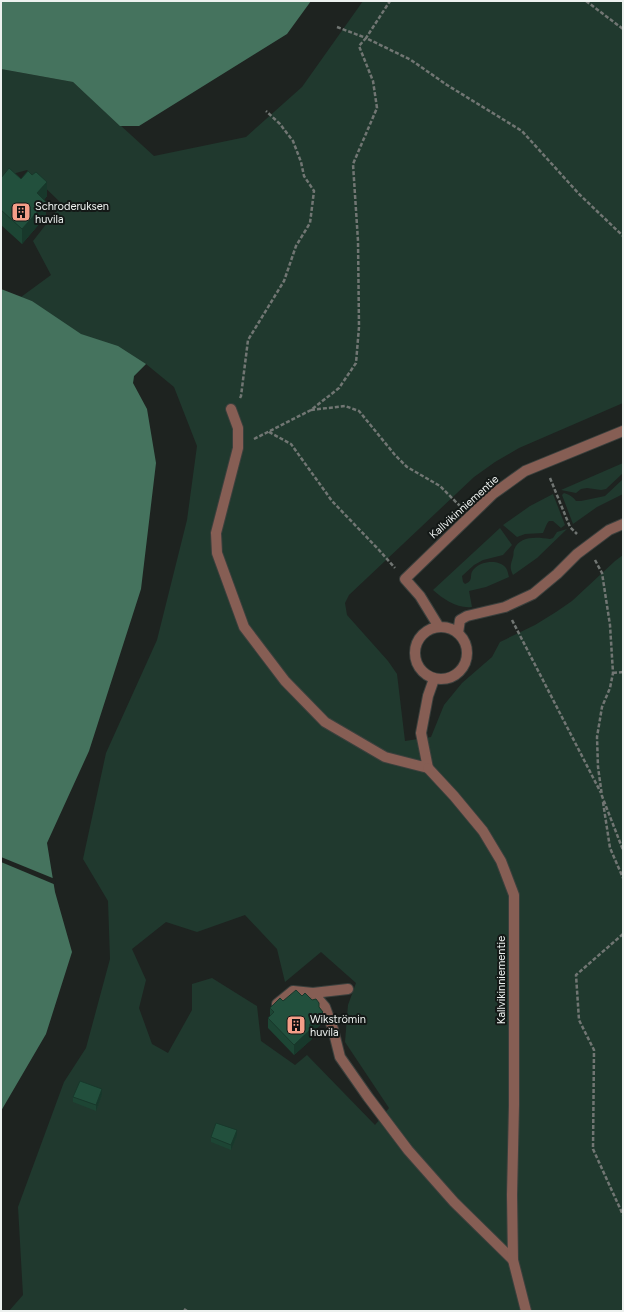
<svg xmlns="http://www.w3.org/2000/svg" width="624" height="1312" viewBox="0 0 624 1312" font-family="Figtree,sans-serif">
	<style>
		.green { fill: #20392e; fill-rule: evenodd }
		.water { fill: #45735e }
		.pier { fill: #1e2320 }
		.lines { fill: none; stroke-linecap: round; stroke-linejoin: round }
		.lane-casing { stroke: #3b403d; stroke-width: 12 }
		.street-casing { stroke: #3b403d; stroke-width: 12 }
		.path { stroke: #717673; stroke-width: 2.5; stroke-dasharray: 4 2; stroke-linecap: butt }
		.lane { stroke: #865e54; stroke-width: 10 }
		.street { stroke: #865e54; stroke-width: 10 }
		.wall { fill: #1d4534 }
		.shaded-wall { fill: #18382b }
		.building { fill: #22503d; stroke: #18382b }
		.labels { text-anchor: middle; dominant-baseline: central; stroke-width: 4; stroke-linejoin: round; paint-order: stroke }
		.poi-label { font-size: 11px; fill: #edf1ef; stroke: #141917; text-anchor: start }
		.street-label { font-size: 11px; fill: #edf1ef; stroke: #141917 }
	</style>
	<rect width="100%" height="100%" fill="#1e2320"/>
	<path class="green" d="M 363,1 L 623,1 L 623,403 L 519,448 L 495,462 L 474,477 L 349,595 L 345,603 L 347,615 L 388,661 L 397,674 L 405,741 L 431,737 L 444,705 L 462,683 L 492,657 L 500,642 L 535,625 L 556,612 L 572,601 L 615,561 L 623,555 L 623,1311 L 9,1311 L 23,1295 L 18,1207 L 64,1082 L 86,1048 L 110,959 L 108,901 L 83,859 L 106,753 L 157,640 L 187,520 L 197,446 L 174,387 L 146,364 L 134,376 L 133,383 L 32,301 L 21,297 L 51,275 L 33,241 L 62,204 L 27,170 L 5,176 L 1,180 L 1,69 L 73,82 L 154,156 L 246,137 L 302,87 ZM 245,915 L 277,949 L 285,982 L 321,952 L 356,983 L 348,1005 L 345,1042 L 389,1108 L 375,1125 L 307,1055 L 295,1065 L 261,1041 L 257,1006 L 212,978 L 192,984 L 192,1010 L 168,1053 L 152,1044 L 139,1008 L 146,980 L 132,949 L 166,922 L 197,932 Z
		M 623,463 L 623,473 L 606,489 L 601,490 L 587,488 L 581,489 L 576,493 L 561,490 Z
		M 623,479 L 623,494 L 597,507 L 573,524 L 562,495 L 564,493 C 570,495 573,497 576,501 L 581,501 L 605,496 Z
		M 553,494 L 565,525 L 561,528 L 553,521 L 549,521 C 546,524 545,529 543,533 L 525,534 L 517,537 L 503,525 L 530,506 Z
		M 500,528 L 512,545 L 503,555 L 483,560 L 474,565 L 462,576 L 463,582 L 465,584 C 475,580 468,575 474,569 C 481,561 499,559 506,568 C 508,571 508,574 509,577 L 486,587 L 469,591 L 472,607 C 458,609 443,599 433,590 Z
		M 567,529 L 537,558 L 513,575 C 509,567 511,564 513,557 C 514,554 513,553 514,550 C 519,535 538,537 550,539 L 553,538 L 557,532 Z"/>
	<path class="water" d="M 1,1 L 311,1 L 287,34 L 139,126 L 120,126 L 73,82 L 1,69 Z
		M 1,289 L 32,301 L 81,334 L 118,346 L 146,364 L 134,376 L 133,383 L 147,409 L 156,463 L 141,589 L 89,751 L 47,843 L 55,892 L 72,952 L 46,1034 L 1,1111 Z"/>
	<path class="pier" d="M 1,857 L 55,879 L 56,885 L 1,862 Z"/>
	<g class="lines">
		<g class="lane-casing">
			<path id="lane" d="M 231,409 L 238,428 L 238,448 L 216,533 L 217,553 L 244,627 L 285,681 L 325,722 L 385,757 L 428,768 L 421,733 L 428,696 L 434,679
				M415 653a26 26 0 1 1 52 0a26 26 0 1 1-52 0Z
				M 439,627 L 420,596 L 405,579 L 493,494 L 525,471 L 623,431
				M 458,633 L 460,620 L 467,616 L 505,607 L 533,594 L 557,574 L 577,554 L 609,530 L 623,524
				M 313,993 L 348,989
				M 277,1004 L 293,991 L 313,993 L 325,1007 L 333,1029 L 340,1057 L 368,1097 L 408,1150 L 454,1202 L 513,1260"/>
		</g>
		<g class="street-casing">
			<path id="street" d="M 428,768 L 454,796 L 483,831 L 501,861 L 514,895 L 514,1105 L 512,1195 L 513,1260 L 526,1311"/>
		</g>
		<path class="path" d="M 586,1 L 623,29
			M 337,27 L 366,38 L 390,1
			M 240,398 L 241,396 L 248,340 L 284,281 L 296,246 L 310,223 L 314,191 L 304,176 L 301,162 L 293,141 L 280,124 L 266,111
			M 311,410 L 345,406 L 359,411 L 395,455 L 407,467 L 440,486 L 460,506
			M 269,432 L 291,444 L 332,501 L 379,550 L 395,568
			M 254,439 L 311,410 L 339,388 L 356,363 L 359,327 L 358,241 L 353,164 L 377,108 L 373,81 L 359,46 L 366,38 L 411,60 L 447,85 L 522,131 L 579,194 L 623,236
			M 550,478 L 570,527 L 577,534
			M 595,560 L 602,573 L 610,625 L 613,673 L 610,688 L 602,707 L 597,737 L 598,767 L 602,796 L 623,850
			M 512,620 L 601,793
			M 613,673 L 623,672
			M 603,802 L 610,848 L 623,878
			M 623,934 L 576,975 L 579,1020 L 594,1050 L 593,1149 L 623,1215
			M 184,1309 L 187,1311"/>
		<use href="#lane" class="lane"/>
		<use href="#street" class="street"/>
	</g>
	<path class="wall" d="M 1,178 L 21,179 L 47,196 L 44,200 L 46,216 L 22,244 L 1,225 Z
		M 302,996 L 319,1008 L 323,1022 L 312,1033 L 312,1039 L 294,1055 L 268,1028 L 268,1018 L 270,1016 L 270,1008 L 283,1001 Z
		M 102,1094 L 96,1111 L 73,1102 L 73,1097 Z
		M 237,1135 L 231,1150 L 211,1142 L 211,1137 Z"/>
	<path class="shaded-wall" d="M 47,182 L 47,196 L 37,208 L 37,193 Z
		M 46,202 L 46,216 L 22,244 L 22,229 Z
		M 319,1003 L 319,1013 L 323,1012 L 323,1022 L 312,1033 L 312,1039 L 294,1055 L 294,1045 L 309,1025 L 319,1007 Z
		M 102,1089 L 102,1094 L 96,1111 L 96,1105 Z
		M 237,1130 L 237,1135 L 231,1150 L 231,1145 Z"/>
	<path class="building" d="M 9,168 L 21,179 L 28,171 L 32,175 L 36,172 L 47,182 L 37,193 L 46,202 L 22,229 L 1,210 L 1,178 Z
		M 296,990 L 302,996 L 305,993 L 312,1000 L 316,999 L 319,1003 L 319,1007 L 323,1012 L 309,1025 L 312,1028 L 294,1045 L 268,1018 L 274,1012 L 270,1008 L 280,998 L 283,1001 Z
		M 80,1081 L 102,1089 L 96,1105 L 73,1097 Z
		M 216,1123 L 237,1130 L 231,1145 L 211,1137 Z"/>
	<defs>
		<g id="building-square" transform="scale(1)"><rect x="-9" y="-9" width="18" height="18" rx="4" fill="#f49e88" stroke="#141917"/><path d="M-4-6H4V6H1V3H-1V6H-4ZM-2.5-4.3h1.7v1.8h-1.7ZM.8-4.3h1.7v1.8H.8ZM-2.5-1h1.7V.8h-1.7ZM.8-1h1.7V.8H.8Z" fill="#111"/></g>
	</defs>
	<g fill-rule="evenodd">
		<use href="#building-square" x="21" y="212"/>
		<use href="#building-square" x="296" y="1025"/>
	</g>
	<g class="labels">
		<g class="poi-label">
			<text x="35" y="206">Schroderuksen<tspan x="35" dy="13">huvila</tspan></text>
			<text x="310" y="1019">Wikströmin<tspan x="310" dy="13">huvila</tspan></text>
		</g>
		<g class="street-label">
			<text transform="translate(464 507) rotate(-42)">Kallvikinniementie</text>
			<text transform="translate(501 980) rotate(-90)">Kallvikinniementie</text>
		</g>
	</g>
	<rect width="624" height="1312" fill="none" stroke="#edf1ef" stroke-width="4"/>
</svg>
